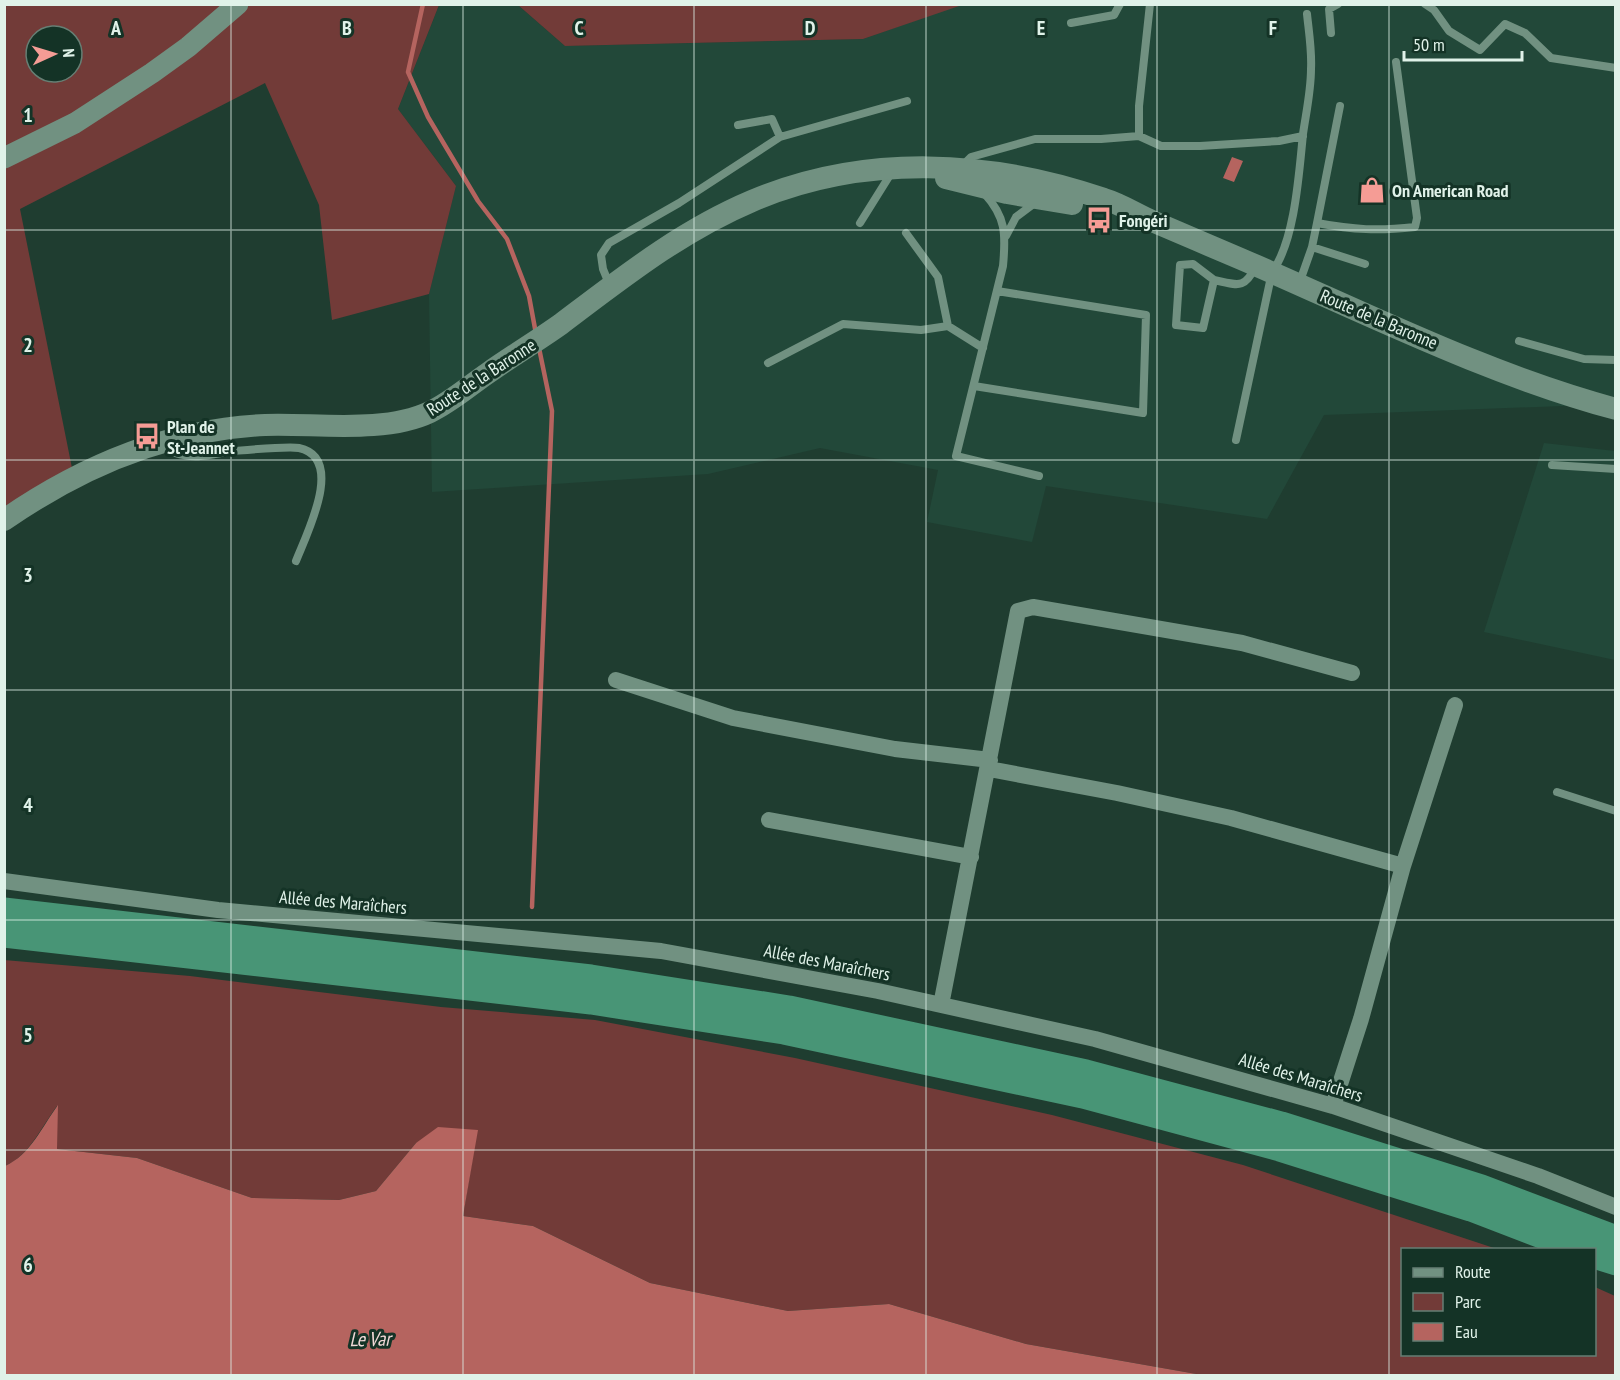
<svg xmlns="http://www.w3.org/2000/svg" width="1620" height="1380" viewBox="0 0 1620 1380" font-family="'PT Sans Narrow',sans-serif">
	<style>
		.built { fill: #224839 }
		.green { fill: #723b38; fill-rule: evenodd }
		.water { fill: #b5645f }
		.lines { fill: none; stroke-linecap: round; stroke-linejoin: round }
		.stream { stroke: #b5645f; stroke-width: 4.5 }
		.service { stroke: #719181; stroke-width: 8 }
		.minor { stroke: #719181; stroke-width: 16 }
		.tertiary { stroke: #719181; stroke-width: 21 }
		.secondary { stroke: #719181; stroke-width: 22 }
		.trunk { stroke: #489576; stroke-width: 27 }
		.grid { fill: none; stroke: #e0f2e9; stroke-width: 1.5; stroke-opacity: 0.55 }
		.labels { text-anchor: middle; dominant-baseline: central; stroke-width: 6; stroke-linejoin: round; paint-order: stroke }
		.poi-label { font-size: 18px; font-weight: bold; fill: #e0f2e9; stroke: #143326; text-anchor: start }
		.street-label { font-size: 18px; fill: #e0f2e9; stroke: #143326 }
		.water-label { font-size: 20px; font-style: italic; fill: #f1d9d7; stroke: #143326 }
		.grid-label { font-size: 20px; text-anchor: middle; font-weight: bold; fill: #e0f2e9; stroke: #143326; stroke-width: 6; stroke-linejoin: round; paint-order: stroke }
	</style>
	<rect width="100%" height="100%" fill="#1f3d30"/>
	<path class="built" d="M 962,4 L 1615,5 L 1615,404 L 1324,415 L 1267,519 L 1046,486 L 1032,542 L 927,522 L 938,470 L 820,448 L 708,474 L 432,492 L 429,294 L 456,186 L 398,109 L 439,5 L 518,5 L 565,46 L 863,39 Z
		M 1544,443 L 1615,451 L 1615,660 L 1484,632 Z"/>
	<path class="green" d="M 5,5 L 439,5 L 398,109 L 456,186 L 429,294 L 332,320 L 319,205 L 265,83 L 20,209 L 72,468 L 5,508 ZM 36,36 L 72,36 L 72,72 L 36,72 Z
		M 518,5 L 962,5 L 863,39 L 565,46 Z
		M 4,960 L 190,976 L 441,1007 L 595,1020 L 795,1058 L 1052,1115 L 1243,1165 L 1497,1249 L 1402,1250 L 1402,1354 L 1594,1354 L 1595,1287 L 1615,1296 L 1615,1375 L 1202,1375 L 1026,1344 L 889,1304 L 788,1311 L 650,1283 L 533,1226 L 463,1216 L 477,1131 L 416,1143 L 376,1191 L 339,1200 L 252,1198 L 137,1158 L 57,1149 L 57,1106 C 41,1127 30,1155 5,1166 Z"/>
	<path class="water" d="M 1232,157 L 1243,161 L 1234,182 L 1223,178 Z
		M 58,1105 L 57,1149 L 137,1158 L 252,1198 L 339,1200 L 376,1191 L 416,1143 L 438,1127 L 478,1130 L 463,1216 L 533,1226 L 650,1283 L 788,1311 L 889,1304 L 1026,1344 L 1202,1375 L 5,1375 L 5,1166 C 30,1155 42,1127 58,1105 Z"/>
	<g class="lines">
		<path class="stream" d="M 423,4 L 408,72 L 428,117 L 478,201 L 507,239 L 529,296 L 536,334
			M 532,907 L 552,411 L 539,348"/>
		<path class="service" d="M 1425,4 L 1434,10 L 1449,31 L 1480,50 L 1505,24 L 1525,33 L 1551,58 L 1616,68
			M 1071,23 L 1114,15 L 1120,4
			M 1331,33 L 1329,9 L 1338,4
			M 738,125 L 772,119 L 780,137
			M 1139,136 L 1139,106 L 1150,4
			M 962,166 L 971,157 L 1035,139 L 1101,139 L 1139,136 L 1161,146 L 1200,146 L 1279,141 L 1303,136
			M 984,193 C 1006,217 1006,234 1003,266 L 956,456 L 1039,476
			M 860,223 L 890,175 L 890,172
			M 1317,223 L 1340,106
			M 906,233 L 938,277 L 948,326 L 983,348
			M 1006,236 L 1016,217 L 1036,202
			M 1312,247 L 1317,223 C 1354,230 1378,231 1415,227 L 1417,218 L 1396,62
			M 1214,280 L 1193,264 L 1180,265 L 1176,325 L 1203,328 L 1214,280 C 1238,285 1244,290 1256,266
			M 1299,284 L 1312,247 L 1365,264
			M 610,286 L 603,269 L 601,255 L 609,243 L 679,203 L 780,137 L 907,101
			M 1519,341 L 1584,359 L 1616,360
			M 768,363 L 843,324 L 921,330 L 948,326
			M 974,386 L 1143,413 L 1146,315 L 997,291
			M 1236,440 L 1272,272 C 1295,241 1299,173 1303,134 C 1306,113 1311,91 1311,69 C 1312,51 1309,33 1307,14
			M 172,443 L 175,453 C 196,460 213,454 234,451 C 246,450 289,446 299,448 C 346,458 306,535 296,561
			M 1552,465 L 1616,469
			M 1557,792 L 1616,811"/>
		<path class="minor" d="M 616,680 L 733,718 L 895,749 L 990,760
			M 989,769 L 1117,793 L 1231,818 L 1403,866
			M 769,820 L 971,857
			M 4,881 L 218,910 L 661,951 L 878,991 L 1095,1039 L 1333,1106 L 1538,1176 L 1616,1207
			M 941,1005 L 1018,611 L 1033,607 L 1242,643 L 1352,673
			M 1333,1106 L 1361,1019 L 1403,866 L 1455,705"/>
		<path class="tertiary" d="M 4,158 L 75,123 L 152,73 L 188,47 L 238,4"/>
		<path class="secondary" d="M 946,178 L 1007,193 L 1072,204
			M 4,520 C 82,466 170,429 265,425 C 315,423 384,434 430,412 C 451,402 469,386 488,373 C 512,356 537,341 561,324 C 622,278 681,231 752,201 C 865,153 991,160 1104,199 C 1121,204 1136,214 1152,221 C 1182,234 1211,246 1241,259 C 1364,312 1486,374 1616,409"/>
		<path class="trunk" d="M 4,911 L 591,978 L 789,1009 L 1086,1073 L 1281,1125 L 1481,1188 L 1616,1239
			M 4,934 L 591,1001 L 784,1031 L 1083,1095 L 1280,1148 L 1471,1208 L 1581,1250
			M 1594,1255 L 1616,1262"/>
	</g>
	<path class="grid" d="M 231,4 L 231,1376M 463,4 L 463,1376M 694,4 L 694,1376M 926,4 L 926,1376M 1157,4 L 1157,1376M 1389,4 L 1389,1376M 4,230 L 1616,230M 4,460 L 1616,460M 4,690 L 1616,690M 4,920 L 1616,920M 4,1150 L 1616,1150"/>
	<defs>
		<g id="shop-bare" transform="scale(2.07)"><path d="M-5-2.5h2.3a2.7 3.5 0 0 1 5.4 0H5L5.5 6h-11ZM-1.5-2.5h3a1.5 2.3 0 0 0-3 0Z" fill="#f59c95" stroke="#143326" stroke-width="2.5" paint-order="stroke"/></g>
		<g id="bus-bare" transform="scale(2.07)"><path d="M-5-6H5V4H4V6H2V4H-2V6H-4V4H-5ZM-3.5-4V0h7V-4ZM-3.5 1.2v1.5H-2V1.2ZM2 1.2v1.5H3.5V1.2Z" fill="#f59c95" stroke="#143326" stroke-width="2.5" paint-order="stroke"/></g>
	</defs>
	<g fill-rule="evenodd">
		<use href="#shop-bare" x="1372" y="190"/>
		<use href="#bus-bare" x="1099" y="220"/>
		<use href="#bus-bare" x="147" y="436"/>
	</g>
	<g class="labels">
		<g class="poi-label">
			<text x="1392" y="190">On American Road</text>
			<text x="1119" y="220">Fongéri</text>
			<text x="167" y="426">Plan de<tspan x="167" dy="21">St-Jeannet</tspan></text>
		</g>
		<g class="street-label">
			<text transform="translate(1379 319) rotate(23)">Route de la Baronne</text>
			<text transform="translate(481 377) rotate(-33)">Route de la Baronne</text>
			<text transform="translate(343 902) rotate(5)">Allée des Maraîchers</text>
			<text transform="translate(827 962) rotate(11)">Allée des Maraîchers</text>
			<text transform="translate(1301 1077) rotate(17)">Allée des Maraîchers</text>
		</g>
		<g class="water-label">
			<text transform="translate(370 1339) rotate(-1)">Le Var</text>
		</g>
	</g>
	<g class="grid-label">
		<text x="116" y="35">A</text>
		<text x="347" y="35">B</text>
		<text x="579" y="35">C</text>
		<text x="810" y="35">D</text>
		<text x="1041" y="35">E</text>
		<text x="1273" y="35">F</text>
		<text x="28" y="122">1</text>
		<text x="28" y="352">2</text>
		<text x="28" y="582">3</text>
		<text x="28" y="812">4</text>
		<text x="28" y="1042">5</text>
		<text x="28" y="1272">6</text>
	</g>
	<rect width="1620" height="1380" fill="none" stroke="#e0f2e9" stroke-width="12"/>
	<rect x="1401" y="1248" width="195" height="108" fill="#143326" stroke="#667f74" stroke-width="1.5"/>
	<rect x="1413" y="1268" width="30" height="9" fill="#719181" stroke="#667f74" stroke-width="1.5"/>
	<text x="1455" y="1278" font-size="18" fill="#e0f2e9">Route</text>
	<rect x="1413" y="1293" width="30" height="18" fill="#723b38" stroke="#667f74" stroke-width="1.5"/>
	<text x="1455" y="1308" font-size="18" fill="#e0f2e9">Parc</text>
	<rect x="1413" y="1323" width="30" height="18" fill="#b5645f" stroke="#667f74" stroke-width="1.5"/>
	<text x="1455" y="1338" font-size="18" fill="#e0f2e9">Eau</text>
	<g transform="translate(54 54) rotate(86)"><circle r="28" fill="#143326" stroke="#667f74" stroke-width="1.5"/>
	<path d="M0-4.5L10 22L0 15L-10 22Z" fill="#f59c95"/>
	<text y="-9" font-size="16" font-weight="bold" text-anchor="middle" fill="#e0f2e9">N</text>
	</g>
	<path d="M1404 51v9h118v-9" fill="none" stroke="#e0f2e9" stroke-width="3"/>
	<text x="1413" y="51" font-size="18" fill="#e0f2e9" stroke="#143326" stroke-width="4.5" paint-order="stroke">50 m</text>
</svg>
